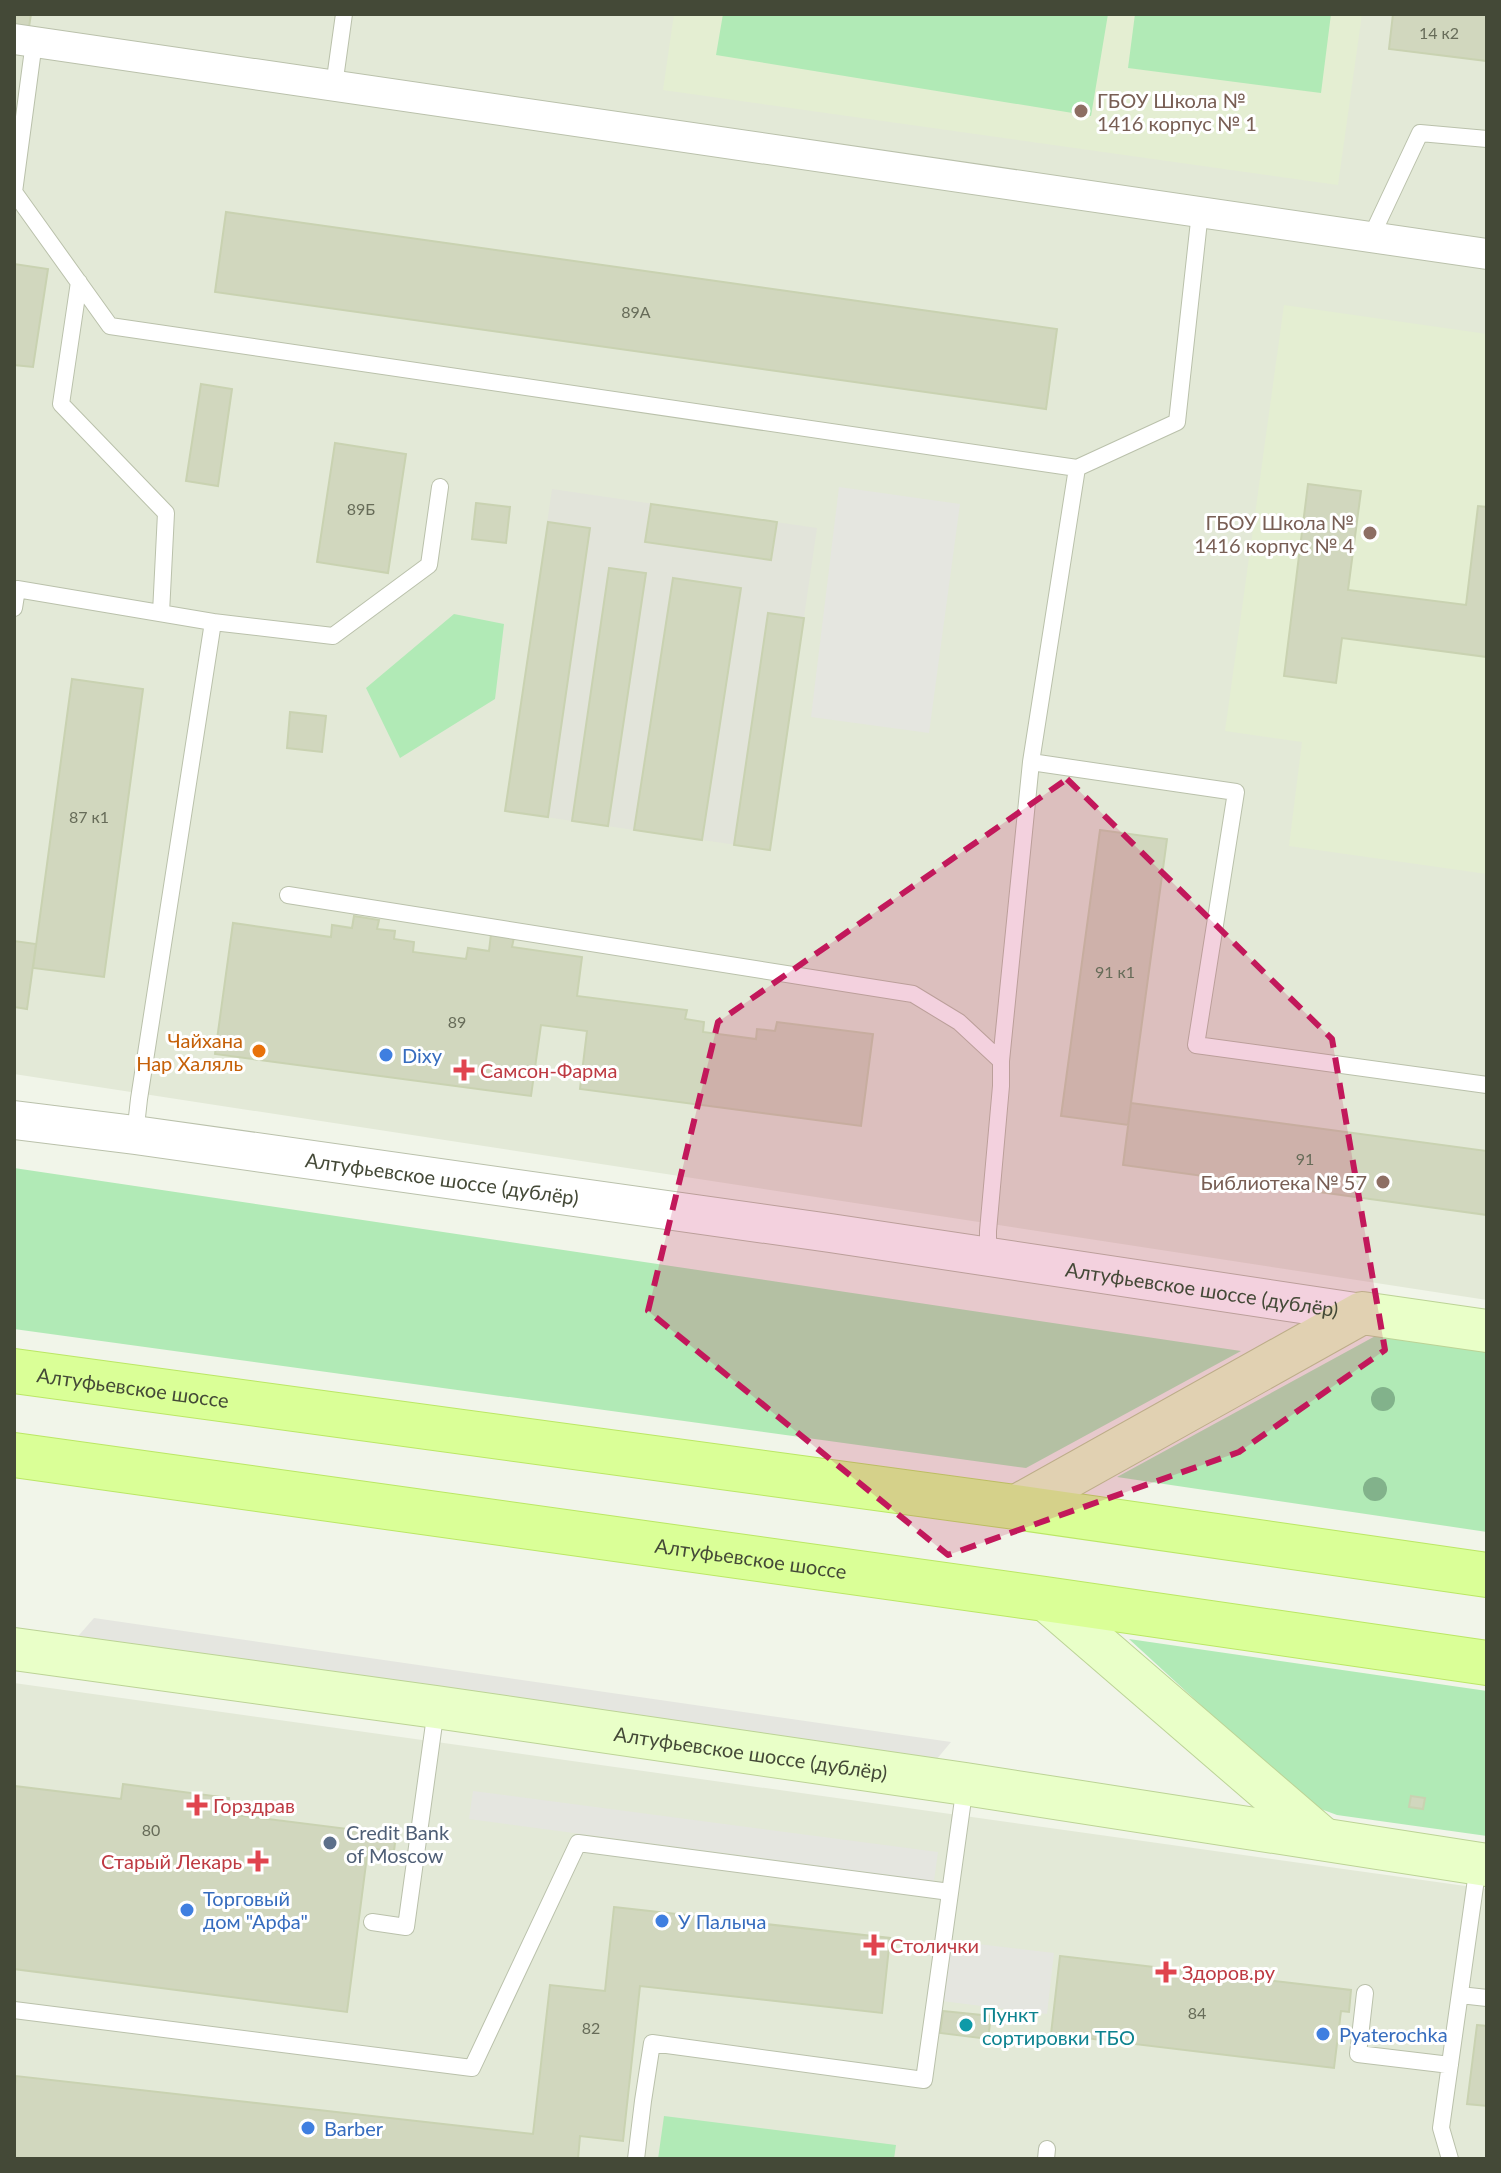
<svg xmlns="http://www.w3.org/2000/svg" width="1501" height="2173" viewBox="0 0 1501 2173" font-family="Lato,sans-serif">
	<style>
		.residential { fill: #e3e9d7 }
		.industrial { fill: #e2e4da }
		.education { fill: #e4eed2 }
		.green { fill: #b1eab6 }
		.parking { fill: #e5e6e0 }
		.building { fill: #d1d7be; stroke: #c9d2b1; stroke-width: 2 }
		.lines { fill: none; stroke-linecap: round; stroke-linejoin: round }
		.service-casing { stroke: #bac1ab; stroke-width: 18 }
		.minor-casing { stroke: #bac1ab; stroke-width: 32 }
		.tertiary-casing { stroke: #bac1ab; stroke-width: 40 }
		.secondary-casing { stroke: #bcd396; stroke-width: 44 }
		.primary-casing { stroke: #bbe765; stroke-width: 46 }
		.service { stroke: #fff; stroke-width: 16 }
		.minor { stroke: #fff; stroke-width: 30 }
		.tertiary { stroke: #fff; stroke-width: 38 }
		.secondary { stroke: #e9ffc8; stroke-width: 42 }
		.primary { stroke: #daff97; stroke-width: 44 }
		.tree { fill: #82b28b }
		.marked { fill: #c2185b; fill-opacity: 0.2; stroke: #c2185b; stroke-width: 6; stroke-dasharray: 16 10; stroke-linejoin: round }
		.education-dot { fill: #8d6e63; stroke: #fff; stroke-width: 3 }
		.food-dot { fill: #e8710a; stroke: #fff; stroke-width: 3 }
		.shop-dot { fill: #3f7fe0; stroke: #fff; stroke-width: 3 }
		.health-dot { fill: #e0444e; stroke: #fff; stroke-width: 3 }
		.service-dot { fill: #5c6f8a; stroke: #fff; stroke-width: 3 }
		.culture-dot { fill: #0f9aa8; stroke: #fff; stroke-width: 3 }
		.labels { text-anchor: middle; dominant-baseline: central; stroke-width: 6; stroke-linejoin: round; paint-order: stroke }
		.number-label { font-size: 16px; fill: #676c59 }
		.education-label { font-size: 20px; fill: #785e54; stroke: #fff; text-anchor: end }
		.food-label { font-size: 20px; fill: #c56008; stroke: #fff; text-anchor: end }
		.shop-label { font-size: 20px; fill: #366cbe; stroke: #fff; text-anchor: start }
		.health-label { font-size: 20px; fill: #be3a42; stroke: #fff; text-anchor: start }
		.street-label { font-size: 20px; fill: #444937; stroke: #fff }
		.service-label { font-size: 20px; fill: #4e5e75; stroke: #fff; text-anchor: start }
		.culture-label { font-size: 20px; fill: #0d838f; stroke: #fff; text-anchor: start }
	</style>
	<rect width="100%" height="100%" fill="#f1f5e9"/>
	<path class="residential" d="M 14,14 L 1487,14 L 1487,1300 L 14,1074 Z
		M 14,1683 L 1487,1889 L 1487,2159 L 14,2159 Z"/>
	<path class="industrial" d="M 552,489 L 817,528 L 770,850 L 505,811 Z"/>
	<path class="education" d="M 674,14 L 1362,14 L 1338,185 L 663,90 Z
		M 1284,305 L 1487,334 L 1487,874 L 1289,846 L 1302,742 L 1225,731 Z"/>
	<path class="green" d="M 723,14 L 1108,14 L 1091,116 L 716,55 Z
		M 1135,14 L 1331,14 L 1321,93 L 1128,68 Z
		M 454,614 L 504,624 L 495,699 L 400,758 L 366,688 Z
		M 14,1168 L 1241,1351 L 1026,1468 L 14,1329 Z
		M 1379,1334 L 1487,1350 L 1487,1532 L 1117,1477 Z
		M 1129,1639 L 1487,1691 L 1487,1836 L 1337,1815 L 1310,1805 Z
		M 664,2116 L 896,2145 L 894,2159 L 658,2159 Z"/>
	<path class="parking" d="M 839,487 L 960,504 L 929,733 L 811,717 Z
		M 94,1618 L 951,1742 L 931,1766 L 73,1642 Z
		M 473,1791 L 938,1852 L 934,1881 L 469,1819 Z
		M 943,1940 L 1054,1953 L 1047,2014 L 934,2000 Z"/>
	<path class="building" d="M 14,14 L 31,14 L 29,27 L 14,25 Z
		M 1393,14 L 1487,14 L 1487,61 L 1389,49 Z
		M 226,212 L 1057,329 L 1046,409 L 215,292 Z
		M 14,264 L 48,269 L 33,367 L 14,365 Z
		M 201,384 L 232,389 L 218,486 L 186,481 Z
		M 335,443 L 406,454 L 388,573 L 317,562 Z
		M 1308,484 L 1361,491 L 1348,590 L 1466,605 L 1478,506 L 1487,507 L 1487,657 L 1342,638 L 1336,683 L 1284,676 Z
		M 476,503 L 510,507 L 506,543 L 472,539 Z
		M 651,504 L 777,522 L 771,560 L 645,542 Z
		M 548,522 L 590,528 L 548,817 L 505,811 Z
		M 609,568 L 646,573 L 608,826 L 572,821 Z
		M 673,578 L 741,588 L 702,840 L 634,830 Z
		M 768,613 L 804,618 L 770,850 L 734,845 Z
		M 72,679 L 143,689 L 104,977 L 33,968 Z
		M 290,712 L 326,716 L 322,752 L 287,748 Z
		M 1100,830 L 1167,839 L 1128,1125 L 1061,1116 Z
		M 354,916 L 379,920 L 377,929 L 395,931 L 394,939 L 414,942 L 413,952 L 466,959 L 468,948 L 489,951 L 491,934 L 514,937 L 512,947 L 582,957 L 577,996 L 687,1010 L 685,1019 L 704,1022 L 703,1032 L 756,1039 L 757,1029 L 775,1031 L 777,1022 L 873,1034 L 861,1126 L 580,1089 L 587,1031 L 541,1025 L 531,1096 L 215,1054 L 233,923 L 331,937 L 332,925 L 352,928 Z
		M 14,941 L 36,944 L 27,1009 L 14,1007 Z
		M 1131,1103 L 1487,1151 L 1487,1215 L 1123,1165 Z
		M 123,1784 L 229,1798 L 227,1814 L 396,1835 L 394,1851 L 368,1848 L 347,2012 L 14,1969 L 14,1786 L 121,1799 Z
		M 1411,1796 L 1425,1798 L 1423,1809 L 1409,1807 Z
		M 614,1907 L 890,1938 L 882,2013 L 640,1986 L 623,2141 L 580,2136 L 578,2159 L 14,2159 L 14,2094 L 16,2076 L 533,2134 L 550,1985 L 605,1991 Z
		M 1060,1956 L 1351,1990 L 1349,2012 L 1341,2011 L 1334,2068 L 1051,2034 Z
		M 943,2011 L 991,2016 L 988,2039 L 940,2033 Z
		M 1477,2025 L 1487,2026 L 1487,2106 L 1467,2104 Z"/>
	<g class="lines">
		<g class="service-casing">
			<path id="service" d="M 34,42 L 14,192 L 110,326 L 1077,468
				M 334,86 L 344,14
				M 1371,237 L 1420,133 L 1487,139
				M 79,282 L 61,404 L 166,513 L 161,613
				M 14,608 L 17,589 L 213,622 L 139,1099 L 135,1135
				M 213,622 L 333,636 L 429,565 L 440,487
				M 1031,762 L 1236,792 L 1196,1045 L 1487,1085
				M 288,895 L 913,994 L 959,1022 L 1001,1061
				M 988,1256 L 988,1231 L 1001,1086 L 1001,1061 L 1031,762 L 1077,468 L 1177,422 L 1200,212
				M 372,1922 L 406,1927 L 436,1709
				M 1365,1993 L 1358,2054 L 1450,2065
				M 1460,1995 L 1487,1998
				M 14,2010 L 472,2068 L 578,1843 L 950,1892
				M 636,2159 L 643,2101 L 652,2043 L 924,2080 L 965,1785
				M 1046,2159 L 1047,2149
				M 1450,2159 L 1441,2128 L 1478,1865"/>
		</g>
		<g class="minor-casing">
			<path id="minor" d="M 14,39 L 1487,254"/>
		</g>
		<g class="tertiary-casing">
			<g id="tertiary">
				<path id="s1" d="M 14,1120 L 135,1135 L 830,1233 L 1362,1313"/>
			</g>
		</g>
		<g class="secondary-casing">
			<g id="secondary">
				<path d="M 1015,1507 L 1362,1313 L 1487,1331"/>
				<path d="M 1045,1599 L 1323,1839"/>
				<path id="s2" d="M 14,1649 L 436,1707 L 965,1784 L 1487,1865"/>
			</g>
		</g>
		<g class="primary-casing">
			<g id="primary">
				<path id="s3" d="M 14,1371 L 1015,1507 L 1487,1575"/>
				<path id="s4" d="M 14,1455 L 1045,1599 L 1487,1663"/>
			</g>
		</g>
		<use href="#service" class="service"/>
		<use href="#minor" class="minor"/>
		<use href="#tertiary" class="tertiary"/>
		<use href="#secondary" class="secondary"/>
		<use href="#primary" class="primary"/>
	</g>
	<g class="tree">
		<circle cx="1383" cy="1399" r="12"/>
		<circle cx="1375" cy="1489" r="12"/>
	</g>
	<path class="marked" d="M 1067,779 L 1332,1039 L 1385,1350 L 1239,1452 L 948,1555 L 648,1311 L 718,1022 Z"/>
	<g class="education-dot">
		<circle cx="1081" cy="111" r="8"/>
		<circle cx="1370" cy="533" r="8"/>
		<circle cx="1383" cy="1182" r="8"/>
	</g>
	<circle class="food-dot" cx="259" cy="1051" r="8"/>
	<g class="shop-dot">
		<circle cx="386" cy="1055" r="8"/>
		<circle cx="187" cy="1910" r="8"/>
		<circle cx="662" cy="1921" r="8"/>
		<circle cx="1323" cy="2034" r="8"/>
		<circle cx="308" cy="2128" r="8"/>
	</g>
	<g class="health-dot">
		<path d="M460 1058h8v8h8v8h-8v8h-8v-8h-8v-8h8z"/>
		<path d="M193 1793h8v8h8v8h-8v8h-8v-8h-8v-8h8z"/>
		<path d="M254 1849h8v8h8v8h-8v8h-8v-8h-8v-8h8z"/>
		<path d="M870 1933h8v8h8v8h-8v8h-8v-8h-8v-8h8z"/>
		<path d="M1162 1960h8v8h8v8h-8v8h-8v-8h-8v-8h8z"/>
	</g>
	<circle class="service-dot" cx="330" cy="1843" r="8"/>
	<circle class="culture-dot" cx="966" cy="2025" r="8"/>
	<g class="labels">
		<g class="number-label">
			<text x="1439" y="32">14 к2</text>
			<text x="636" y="311">89А</text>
			<text x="361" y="508">89Б</text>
			<text x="89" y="816">87 к1</text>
			<text x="1115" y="971">91 к1</text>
			<text x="457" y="1021">89</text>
			<text x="1305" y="1158">91</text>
			<text x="151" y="1829">80</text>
			<text x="1197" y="2012">84</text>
			<text x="591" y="2027">82</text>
		</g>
		<g class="education-label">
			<text x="1097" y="100" text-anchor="start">ГБОУ Школа №<tspan x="1097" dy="23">1416 корпус № 1</tspan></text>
			<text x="1354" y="522">ГБОУ Школа №<tspan x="1354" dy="23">1416 корпус № 4</tspan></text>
			<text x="1367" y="1182">Библиотека № 57</text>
		</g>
		<g class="food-label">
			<text x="243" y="1040">Чайхана<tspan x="243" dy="23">Нар Халяль</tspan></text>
		</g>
		<g class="shop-label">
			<text x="402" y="1055">Dixy</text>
			<text x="203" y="1898">Торговый<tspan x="203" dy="23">дом "Арфа"</tspan></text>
			<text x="678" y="1921">У Палыча</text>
			<text x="1339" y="2034">Pyaterochka</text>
			<text x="324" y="2128">Barber</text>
		</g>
		<g class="health-label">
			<text x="480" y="1070">Самсон-Фарма</text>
			<text x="213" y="1805">Горздрав</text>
			<text x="242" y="1861" text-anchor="end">Старый Лекарь</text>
			<text x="890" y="1945">Столички</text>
			<text x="1182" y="1972">Здоров.ру</text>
		</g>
		<g class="street-label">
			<text stroke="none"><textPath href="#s1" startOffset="432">Алтуфьевское шоссе (дублёр)</textPath></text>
			<text stroke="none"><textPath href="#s1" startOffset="1200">Алтуфьевское шоссе (дублёр)</textPath></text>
			<text stroke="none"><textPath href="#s3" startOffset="120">Алтуфьевское шоссе</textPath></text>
			<text stroke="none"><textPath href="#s4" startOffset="744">Алтуфьевское шоссе</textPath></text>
			<text stroke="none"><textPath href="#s2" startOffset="744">Алтуфьевское шоссе (дублёр)</textPath></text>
		</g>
		<g class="service-label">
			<text x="346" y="1832">Credit Bank<tspan x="346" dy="23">of Moscow</tspan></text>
		</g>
		<g class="culture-label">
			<text x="982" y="2014">Пункт<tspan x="982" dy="23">сортировки ТБО</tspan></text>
		</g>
	</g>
	<rect width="1501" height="2173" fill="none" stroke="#444937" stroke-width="32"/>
</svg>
